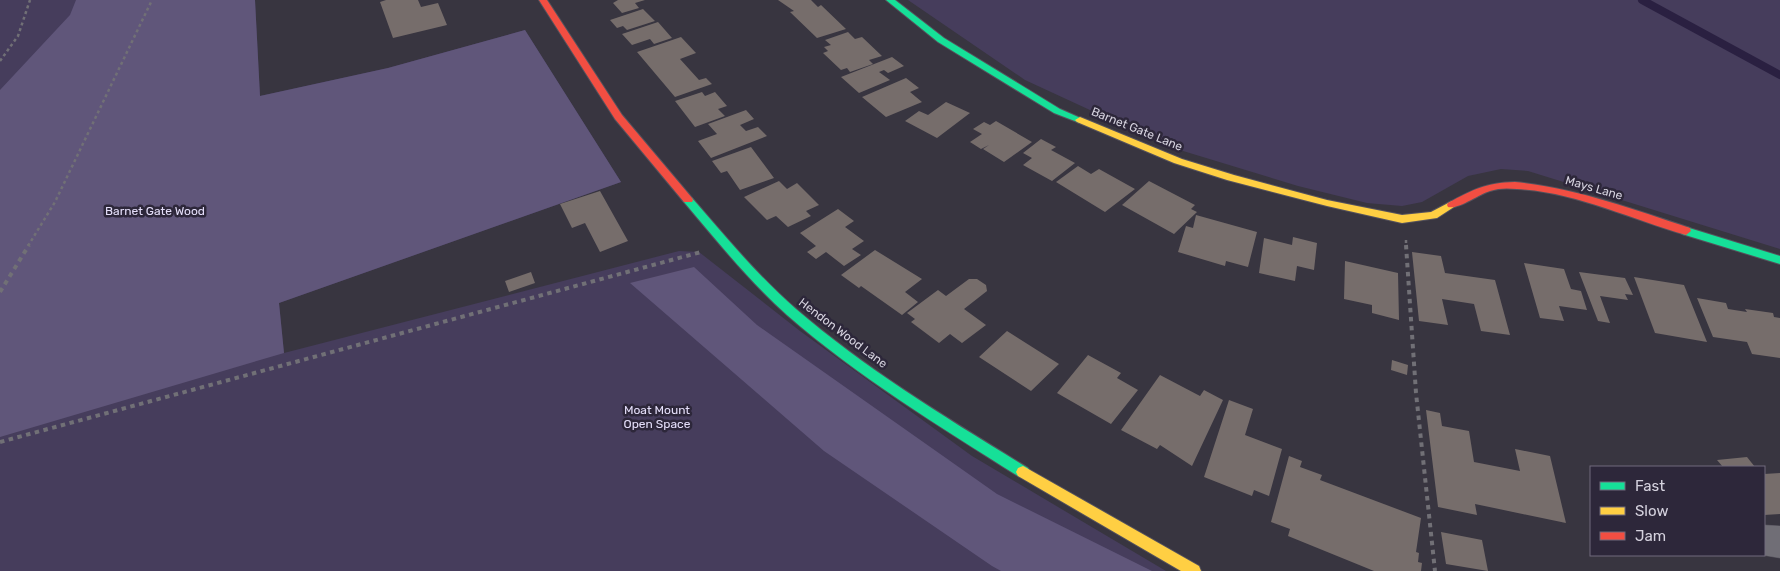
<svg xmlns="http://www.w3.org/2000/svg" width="1780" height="571" viewBox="0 0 1780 571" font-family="Rubik,sans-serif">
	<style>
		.green { fill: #463d5c }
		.forest { fill: #60567a }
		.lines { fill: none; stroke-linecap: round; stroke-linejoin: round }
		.stream { stroke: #2a2041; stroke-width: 8 }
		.building { fill: #766d6b }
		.street-casing { stroke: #55525c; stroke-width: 1 }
		.fast-casing { stroke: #55525c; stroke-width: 2 }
		.slow-casing { stroke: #55525c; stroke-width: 2 }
		.jam-casing { stroke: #55525c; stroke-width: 2 }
		.path-far1 { stroke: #717076; stroke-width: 2.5; stroke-dasharray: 3 3; stroke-linecap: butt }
		.path { stroke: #717076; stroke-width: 4; stroke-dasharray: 4.5 4.5; stroke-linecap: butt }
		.street { fill: #706e76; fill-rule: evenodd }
		.fast { fill: #16e098; fill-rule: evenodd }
		.slow { fill: #ffcf43; fill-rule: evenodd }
		.jam { fill: #f24e42; fill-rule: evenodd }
		.labels { text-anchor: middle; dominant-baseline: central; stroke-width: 5; stroke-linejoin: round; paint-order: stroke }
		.street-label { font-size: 12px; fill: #d5d2de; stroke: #2d273a }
		.park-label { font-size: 12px; fill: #e5dffa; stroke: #2d273a }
	</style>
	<rect width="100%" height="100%" fill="#383540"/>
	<path class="green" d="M 0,0 L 255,0 L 260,96 L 388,68 L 525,30 L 621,182 L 279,303 L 284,353 L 679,251 L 699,252 L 800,331 L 972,456 L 1166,571 L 0,571 Z
		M 908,0 L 1780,0 L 1780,249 L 1528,171 L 1501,169 L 1468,176 L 1422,202 L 1402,206 L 1367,203 L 1298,186 L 1170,147 L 1025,80 Z"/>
	<path class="forest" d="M 76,0 L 255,0 L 260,96 L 388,68 L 525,30 L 621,182 L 279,303 L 284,353 L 0,437 L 0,90 L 70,15 Z
		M 694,267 L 757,325 L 997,494 L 1152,571 L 1001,571 L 992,566 L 824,451 L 630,283 Z"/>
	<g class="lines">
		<path class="stream" d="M 1642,0 L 1780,75"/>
	</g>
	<path class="building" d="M 386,0 L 418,0 L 421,7 L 438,3 L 447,25 L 393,38 L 380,2 Z
		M 618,0 L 645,0 L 635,3 L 639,8 L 622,13 L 613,3 Z
		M 778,0 L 811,0 L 818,7 L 821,5 L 846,29 L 817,38 L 790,12 L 794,11 Z
		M 643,9 L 655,21 L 627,30 L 623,26 L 617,28 L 610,20 Z
		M 658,22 L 672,38 L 654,44 L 650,39 L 632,45 L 622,34 Z
		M 848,32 L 855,39 L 862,37 L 882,56 L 869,60 L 873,64 L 850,72 L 847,68 L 841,70 L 823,53 L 828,51 L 824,47 L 831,45 L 825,40 Z
		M 681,37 L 696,53 L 680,59 L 699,80 L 706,78 L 712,84 L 675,97 L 637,52 Z
		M 892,57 L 904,66 L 888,73 L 884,70 L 879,72 L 890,80 L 859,93 L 841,77 Z
		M 906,78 L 919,88 L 910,92 L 922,102 L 886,117 L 862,97 Z
		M 702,92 L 705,96 L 715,92 L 727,106 L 718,109 L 725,116 L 695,127 L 675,101 Z
		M 946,102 L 970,113 L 937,138 L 905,121 L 919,111 L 928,115 Z
		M 746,110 L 754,119 L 740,125 L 746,131 L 758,127 L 767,136 L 711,158 L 698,141 L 717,134 L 708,124 Z
		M 996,121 L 1032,142 L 1004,162 L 983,149 L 989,145 L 981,149 L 970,142 L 982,134 L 973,129 L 984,122 L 990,125 Z
		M 1041,139 L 1056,147 L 1051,150 L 1075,163 L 1052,181 L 1023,165 L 1032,158 L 1023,153 Z
		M 751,147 L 774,178 L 740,190 L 727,171 L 721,173 L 712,161 Z
		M 1078,166 L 1091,174 L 1099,169 L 1135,189 L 1105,212 L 1056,182 Z
		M 779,181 L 787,189 L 797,183 L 819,205 L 806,211 L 811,216 L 788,227 L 776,216 L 767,220 L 744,197 Z
		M 1149,181 L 1195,205 L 1191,209 L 1197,212 L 1174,234 L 1122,205 Z
		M 600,191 L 628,241 L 600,252 L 585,223 L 572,228 L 560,204 Z
		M 838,209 L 854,221 L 845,227 L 864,241 L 852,249 L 861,255 L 844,266 L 826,252 L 816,259 L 807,252 L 816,246 L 800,233 Z
		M 1196,215 L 1257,232 L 1248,267 L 1226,261 L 1225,266 L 1178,252 L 1186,226 L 1193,228 Z
		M 1293,237 L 1317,243 L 1314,270 L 1297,266 L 1295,281 L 1259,273 L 1264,238 L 1292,245 Z
		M 875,250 L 922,279 L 905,292 L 918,302 L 902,315 L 861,286 L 859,288 L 841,275 Z
		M 1412,252 L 1441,256 L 1445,273 L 1495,280 L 1510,335 L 1481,331 L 1474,304 L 1442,299 L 1448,325 L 1419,321 Z
		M 1345,261 L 1398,273 L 1399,320 L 1372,313 L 1372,305 L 1344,299 Z
		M 1524,263 L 1564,269 L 1571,289 L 1581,291 L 1587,310 L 1559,306 L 1564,321 L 1540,318 Z
		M 531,272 L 535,283 L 509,292 L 505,281 Z
		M 1579,272 L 1625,278 L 1633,295 L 1625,294 L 1628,300 L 1600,296 L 1610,323 L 1598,321 Z
		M 1634,277 L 1684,285 L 1707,342 L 1655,333 Z
		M 969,279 L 977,279 L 986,285 L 987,291 L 964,309 L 986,325 L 962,343 L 950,334 L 939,343 L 911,322 L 915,319 L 907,313 L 938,290 L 946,296 Z
		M 1697,298 L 1726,303 L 1728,309 L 1747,312 L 1745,309 L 1773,313 L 1774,317 L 1780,318 L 1780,358 L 1752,354 L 1747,342 L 1713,337 Z
		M 1007,331 L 1059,364 L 1031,391 L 979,357 Z
		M 1088,355 L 1121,373 L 1117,378 L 1138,390 L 1111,424 L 1057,393 Z
		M 1392,360 L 1408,365 L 1407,375 L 1391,370 Z
		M 1160,375 L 1200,396 L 1204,390 L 1223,400 L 1192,466 L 1160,445 L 1157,449 L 1121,430 Z
		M 1229,400 L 1253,409 L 1245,435 L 1282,449 L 1269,496 L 1254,490 L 1252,496 L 1204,477 Z
		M 1426,410 L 1440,413 L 1442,426 L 1469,431 L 1474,462 L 1520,471 L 1515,449 L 1550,456 L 1566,523 L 1475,504 L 1477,515 L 1438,507 Z
		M 1289,456 L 1302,461 L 1300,467 L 1322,475 L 1320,480 L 1421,518 L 1416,552 L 1419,553 L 1418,562 L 1422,563 L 1421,571 L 1374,571 L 1288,536 L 1290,529 L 1271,522 Z
		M 1747,457 L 1755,467 L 1723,467 L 1717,460 Z
		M 1780,473 L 1780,514 L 1764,515 L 1764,474 Z
		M 1441,532 L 1482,540 L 1488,571 L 1446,564 Z"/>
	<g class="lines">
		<g class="street-casing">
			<path id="street" d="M 1764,525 L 1780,526 L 1780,558 L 1762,555 L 1764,555 Z"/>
		</g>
		<g class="fast-casing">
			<path id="fast" d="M 886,0 L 895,0 L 944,38 L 1060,109 L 1085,120 L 1080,123 L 1054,113 L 938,42 Z
				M 688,197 L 692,198 C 725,236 757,275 796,309 C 867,370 948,419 1028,468 L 1030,472 L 1028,476 L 1023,478 L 1018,476 C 939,426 858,377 787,315 C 749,281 717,241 684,202 L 683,200 Z
				M 1686,227 L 1780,256 L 1780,264 L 1682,234 L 1681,231 L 1682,228 Z"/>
		</g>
		<g class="slow-casing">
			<path id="slow" d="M 1080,117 L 1182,159 L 1234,175 L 1327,200 L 1402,215 L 1431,212 L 1452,201 L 1457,205 L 1437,218 L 1402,223 L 1327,206 L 1227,180 L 1174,163 L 1077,122 L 1075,120 Z
				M 1023,466 L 1199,566 L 1201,571 L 1181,571 L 1018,476 L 1016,472 L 1018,468 Z"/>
		</g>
		<g class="jam-casing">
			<path id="jam" d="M 539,0 L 547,0 L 622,115 L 692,198 L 693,200 L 692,202 L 684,202 L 615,119 Z
				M 1515,182 C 1576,188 1632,209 1690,228 L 1691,231 L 1686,235 C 1630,219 1576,192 1517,189 C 1508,188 1498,188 1490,191 C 1479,194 1458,210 1448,207 L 1447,205 L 1448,203 C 1474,189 1485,183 1515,182 Z"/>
		</g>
		<path class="path-far1" d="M 0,61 L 18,36 L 30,0
			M 1406,240 L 1406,246
			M 28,246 L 55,202 L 152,0"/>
		<path class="path" d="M 1406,245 L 1416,393 L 1435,571
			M 0,292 L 29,245
			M 0,442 L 701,252"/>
		<use href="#street" class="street"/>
		<use href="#fast" class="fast"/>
		<use href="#slow" class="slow"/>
		<use href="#jam" class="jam"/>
	</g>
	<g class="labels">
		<g class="street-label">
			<text transform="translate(1137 129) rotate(22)">Barnet Gate Lane</text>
			<text transform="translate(1594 188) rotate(16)">Mays Lane</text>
			<text transform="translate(843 333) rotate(37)">Hendon Wood Lane</text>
		</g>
		<g class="park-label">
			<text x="155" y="211">Barnet Gate Wood</text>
			<text x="657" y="410">Moat Mount<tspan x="657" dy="14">Open Space</tspan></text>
		</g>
	</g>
	<rect x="1590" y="466" width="175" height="90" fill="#2d273a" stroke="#706b7c"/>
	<rect x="1600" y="482" width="25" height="8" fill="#16e098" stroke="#706b7c"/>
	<text x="1635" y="491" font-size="15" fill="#d5d2de">Fast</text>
	<rect x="1600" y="507" width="25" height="8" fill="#ffcf43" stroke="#706b7c"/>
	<text x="1635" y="516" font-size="15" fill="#d5d2de">Slow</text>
	<rect x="1600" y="532" width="25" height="8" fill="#f24e42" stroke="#706b7c"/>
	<text x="1635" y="541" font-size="15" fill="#d5d2de">Jam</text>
</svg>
